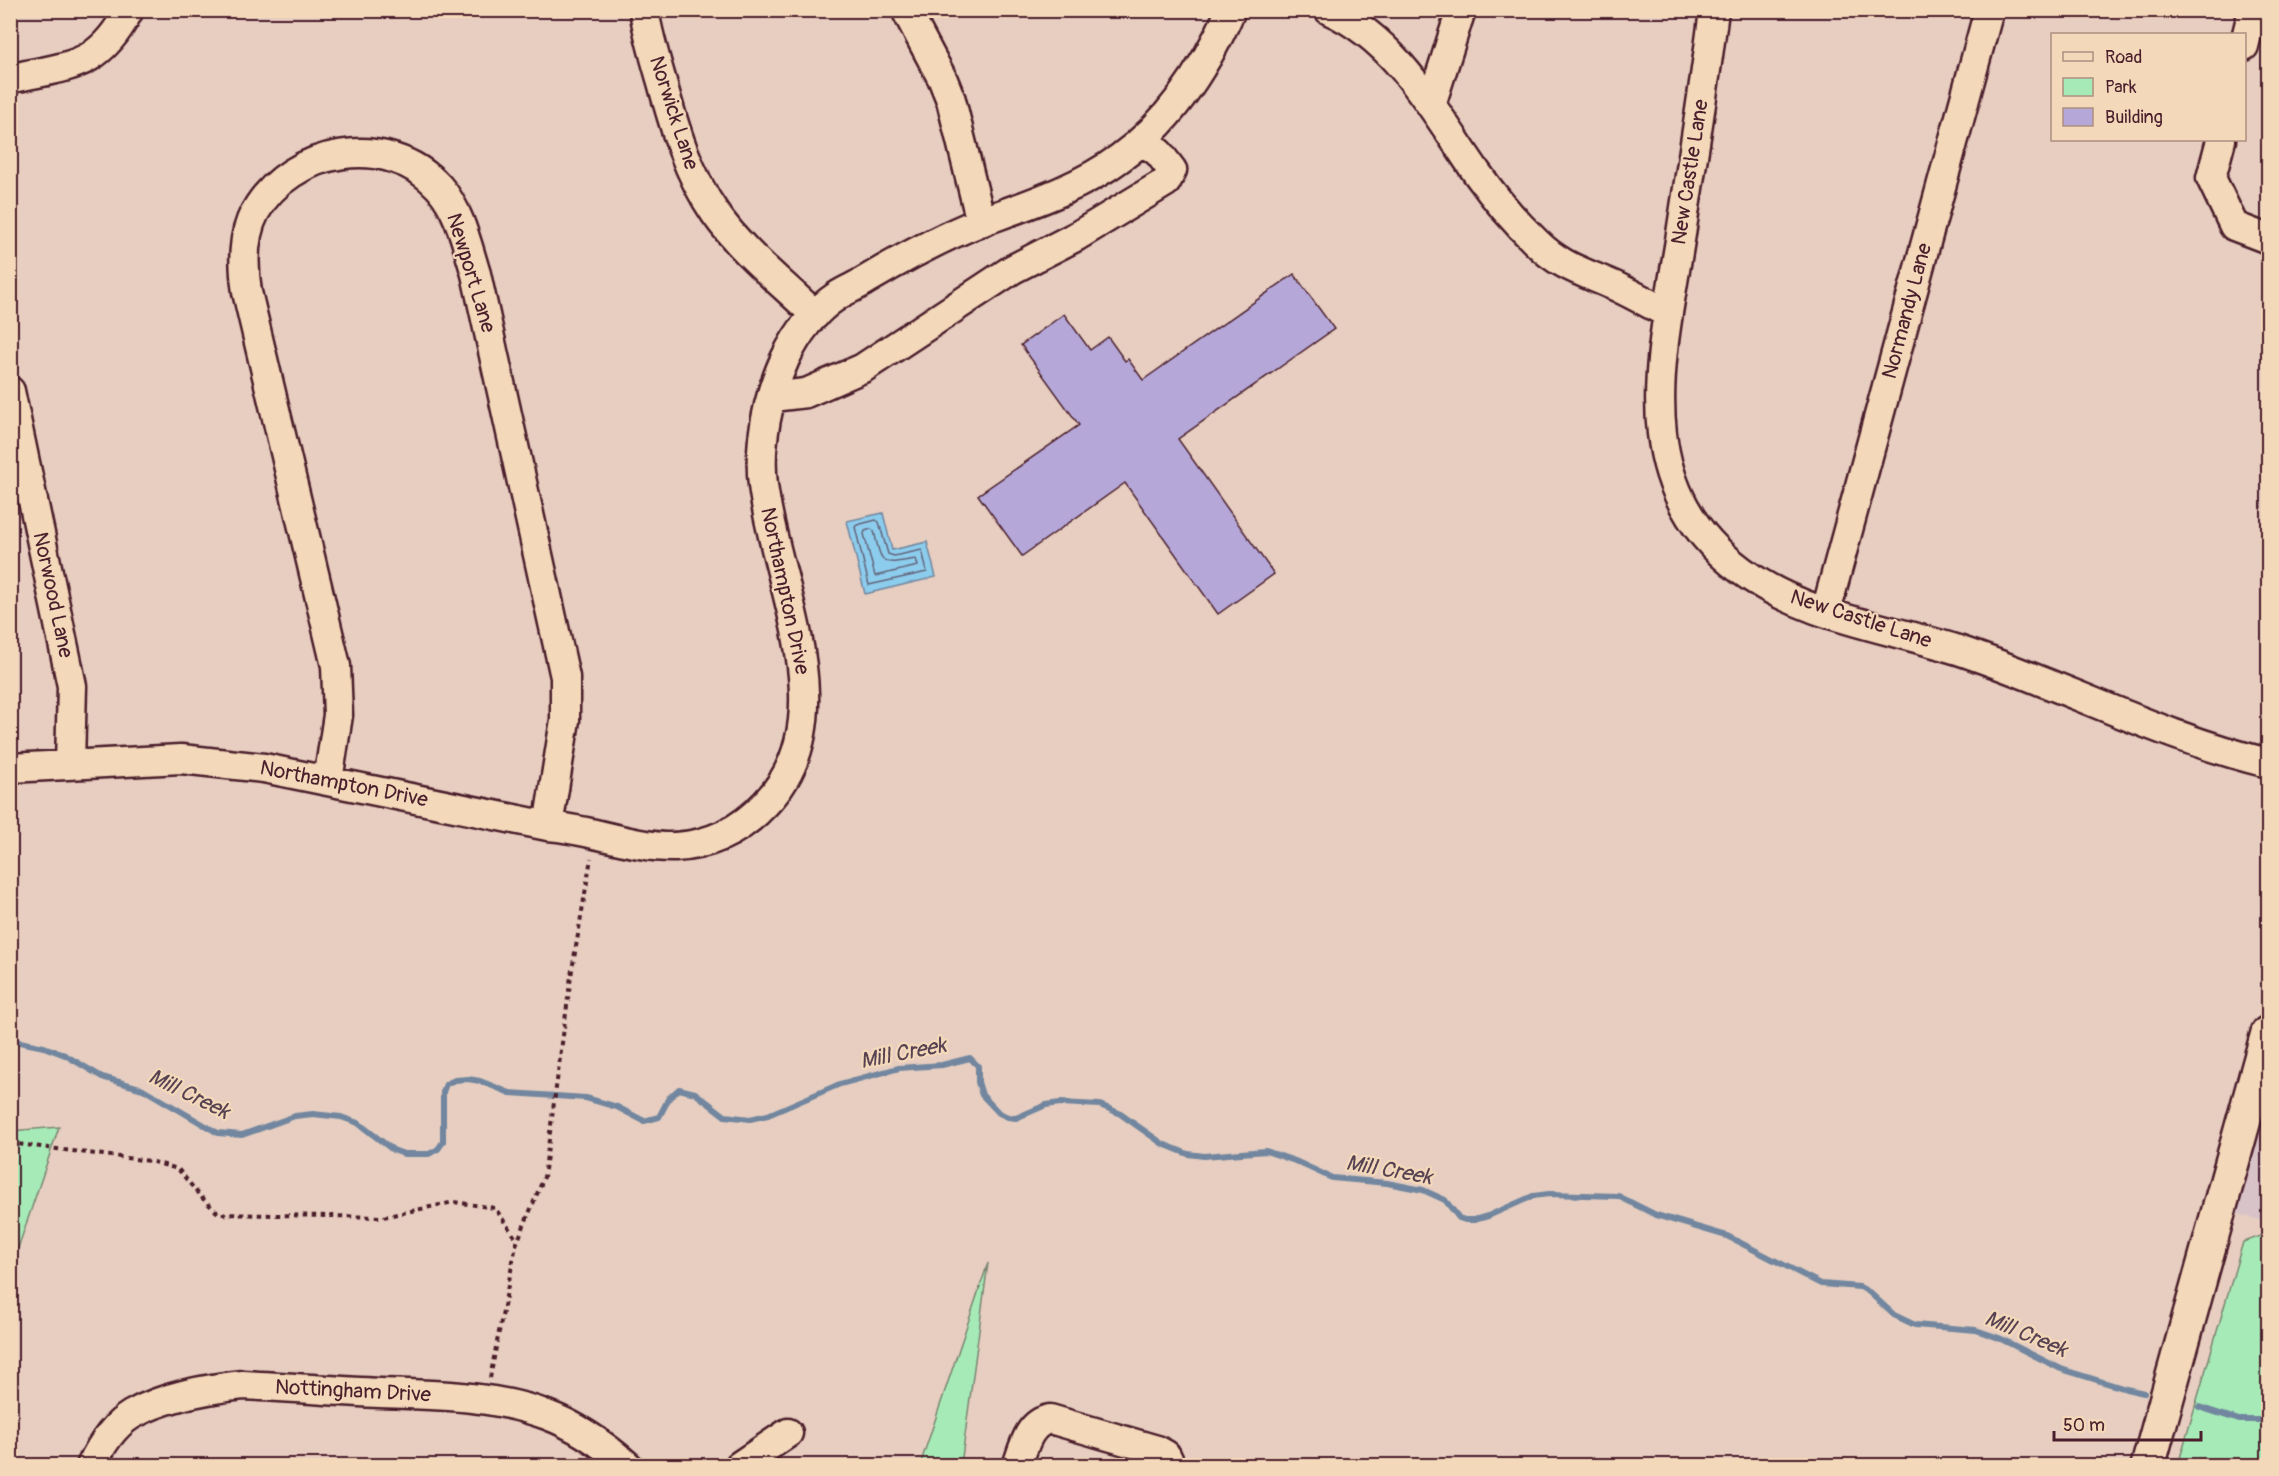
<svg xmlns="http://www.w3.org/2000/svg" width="2279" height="1476" viewBox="0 0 2279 1476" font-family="Pangolin,sans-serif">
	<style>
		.built { fill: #d8c3c8 }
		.green { fill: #a6ebb7; stroke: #788571; stroke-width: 1.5 }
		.water { fill: #8ccced; stroke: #72879f; stroke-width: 1.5 }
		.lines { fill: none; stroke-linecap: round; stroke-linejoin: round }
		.shore { stroke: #646479; stroke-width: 1.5 }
		.stream { stroke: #72879f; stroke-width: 6 }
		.building { fill: #b5a8d9; stroke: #4a1f2b; stroke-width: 1.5 }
		.minor-casing { stroke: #4a1f2b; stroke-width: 33 }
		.major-casing { stroke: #4a1f2b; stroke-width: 38 }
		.path { stroke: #4a1f2b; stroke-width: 4; stroke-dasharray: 4.5 4.5; stroke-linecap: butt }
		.minor { stroke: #f3d8ba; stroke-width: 28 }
		.major { stroke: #f3d8ba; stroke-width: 33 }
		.labels { text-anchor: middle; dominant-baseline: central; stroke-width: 4.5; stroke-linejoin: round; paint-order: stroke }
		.street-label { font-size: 21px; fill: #4a1f2b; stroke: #f3d8ba }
		.water-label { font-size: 22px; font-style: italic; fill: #574252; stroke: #f3d8ba }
	</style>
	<rect width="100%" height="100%" fill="#e7cec0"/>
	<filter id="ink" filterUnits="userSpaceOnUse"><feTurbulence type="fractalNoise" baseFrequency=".0167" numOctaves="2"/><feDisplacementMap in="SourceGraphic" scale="12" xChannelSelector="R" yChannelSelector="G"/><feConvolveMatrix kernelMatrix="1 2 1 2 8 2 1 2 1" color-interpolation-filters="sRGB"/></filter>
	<g filter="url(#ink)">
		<path class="built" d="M 2268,1033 L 2268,1222 L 2219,1209 Z"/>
		<path class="green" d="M 59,1127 L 11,1269 L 11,1131 Z
			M 2268,1233 L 2268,1465 L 2178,1465 L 2243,1242 Z
			M 988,1263 L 961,1465 L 920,1465 Z"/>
		<path class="water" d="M 883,513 L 892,550 L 927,542 L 936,577 L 865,594 L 847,521 Z"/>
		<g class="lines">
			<path class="shore" d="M 876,520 L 879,522 L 888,554 L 894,556 L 922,550 L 927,572 L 869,585 L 855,527 L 857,525 Z
				M 871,529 L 874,531 C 882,566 881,565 916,559 L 918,566 L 875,576 L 864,534 L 865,531 Z"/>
			<path class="stream" d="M 10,1040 L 44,1047 L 65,1055 L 102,1077 L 143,1089 L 218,1133 L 242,1135 L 295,1116 L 313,1114 L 341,1117 L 358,1123 L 393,1150 L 404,1154 L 429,1154 L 438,1149 L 443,1142 L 443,1092 L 446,1084 L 455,1080 L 468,1079 L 480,1081 L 510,1093 L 586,1098 L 617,1107 L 644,1121 L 659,1117 L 669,1098 L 679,1089 L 695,1093 L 725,1116 L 750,1119 L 768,1115 L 840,1084 L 899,1068 L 942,1065 L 970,1058 L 978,1066 L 978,1082 L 982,1095 L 999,1113 L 1008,1117 L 1016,1118 L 1046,1105 L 1060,1103 L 1100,1105 L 1119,1113 L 1163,1144 L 1188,1154 L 1204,1156 L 1266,1151 L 1295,1161 L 1332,1178 L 1387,1183 L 1423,1190 L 1445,1200 L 1459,1218 L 1465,1220 L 1474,1220 L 1488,1216 L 1533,1196 L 1549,1194 L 1618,1196 L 1656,1215 L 1727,1236 L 1821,1284 L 1860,1287 L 1869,1292 L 1894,1315 L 1915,1325 L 1976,1330 L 1999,1338 L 2061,1369 L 2126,1389 L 2144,1393
				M 2199,1407 L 2239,1420 L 2268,1420"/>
		</g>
		<path class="building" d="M 1294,274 L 1334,329 L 1178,439 L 1274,574 L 1218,614 L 1125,483 L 1022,556 L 978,495 L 1079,425 L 1021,345 L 1064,314 L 1090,350 L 1108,337 L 1125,361 L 1128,359 L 1143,380 Z"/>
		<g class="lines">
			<g class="minor-casing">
				<path id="minor" d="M 644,10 C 648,35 655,58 662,82 C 674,127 688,174 715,213 C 742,252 781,282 815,315
					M 906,10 L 943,80 L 951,100 L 981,222
					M 1329,10 C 1398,41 1435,113 1477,173 C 1494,197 1514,221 1536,242 C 1561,267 1584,272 1615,286 C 1632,294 1650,304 1667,313
					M 1714,10 C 1705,85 1692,160 1681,234 C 1662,355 1625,485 1742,571 C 1804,617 1887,627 1958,650 C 2063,685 2161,737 2268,763
					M 2244,46 L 2253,10
					M 10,77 L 18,77 C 73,65 100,66 129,10
					M 1431,105 L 1461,10
					M 2221,140 L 2211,178 L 2234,226 L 2268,239
					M 10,391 L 72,686 L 70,764
					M 772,397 L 806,393 L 863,368 L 1013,269 L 1077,236 L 1166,182 L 1172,170 L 1159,153 L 1142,140
					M 1826,611 L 1989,10
					M 10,768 L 181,759 L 264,768 L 548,826 C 591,829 632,848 675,847 C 710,845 741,830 765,804 C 848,719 775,584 763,485 C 758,444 768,396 785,359 C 797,334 814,311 837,296 C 846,290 857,286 866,280 C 903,258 940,238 980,222 C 1027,205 1080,188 1120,158 C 1170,122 1206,66 1231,10
					M 328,781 L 338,715 L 336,666 L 247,292 C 243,265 242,236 255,212 C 291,148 388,131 439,187 C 460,211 467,245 476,274 L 565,677 L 565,720 L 548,826
					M 91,1466 C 100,1447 113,1426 131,1415 C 164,1396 206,1389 243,1385 C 289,1387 334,1391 380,1393 C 436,1395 494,1395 547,1415 C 577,1426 604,1445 628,1466
					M 739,1466 L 788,1433
					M 1017,1466 C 1024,1447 1028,1423 1050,1419 L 1157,1450 L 1166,1455 L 1171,1466"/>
			</g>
			<g class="major-casing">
				<path id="major" d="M 2148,1466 L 2268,1033"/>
			</g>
			<path class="path" d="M 10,1143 L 150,1161 L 178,1169 L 200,1196 L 219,1214 L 383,1217 L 454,1202 L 495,1208 L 517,1240
				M 490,1378 L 516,1245 L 544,1177 L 571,976 L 591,858"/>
			<use href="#minor" class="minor"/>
			<use href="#major" class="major"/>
		</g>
	</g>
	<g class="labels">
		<g class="street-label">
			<text transform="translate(674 113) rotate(72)">Norwick Lane</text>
			<text transform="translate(1690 172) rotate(-81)">New Castle Lane</text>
			<text transform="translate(471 273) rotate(73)">Newport Lane</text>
			<text transform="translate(1907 311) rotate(-75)">Normandy Lane</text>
			<text transform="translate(785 591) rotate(78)">Northampton Drive</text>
			<text transform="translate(53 595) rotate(78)">Norwood Lane</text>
			<text transform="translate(1861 619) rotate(18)">New Castle Lane</text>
			<text transform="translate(344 784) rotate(11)">Northampton Drive</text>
			<text transform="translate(353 1391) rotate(3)">Nottingham Drive</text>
		</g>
		<g class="water-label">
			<text transform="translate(903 1053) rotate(-11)">Mill Creek</text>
			<text transform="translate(189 1094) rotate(26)">Mill Creek</text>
			<text transform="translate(1389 1170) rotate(10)">Mill Creek</text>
			<text transform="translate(2026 1334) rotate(23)">Mill Creek</text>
		</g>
	</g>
	<rect width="2279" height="1476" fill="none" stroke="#f3d8ba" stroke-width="36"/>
	<rect x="18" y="18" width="2243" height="1440" fill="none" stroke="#4a1f2b" stroke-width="2" filter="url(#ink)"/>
	<rect x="2051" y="33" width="195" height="108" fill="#f3d8ba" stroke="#af8e81" stroke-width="1.5"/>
	<rect x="2063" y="52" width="30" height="9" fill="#f3d8ba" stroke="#af8e81" stroke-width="1.5"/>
	<text x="2105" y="63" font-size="18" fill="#4a1f2b">Road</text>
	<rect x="2063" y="78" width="30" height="18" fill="#a6ebb7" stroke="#af8e81" stroke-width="1.5"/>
	<text x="2105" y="93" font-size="18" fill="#4a1f2b">Park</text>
	<rect x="2063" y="108" width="30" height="18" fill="#b5a8d9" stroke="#af8e81" stroke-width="1.5"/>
	<text x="2105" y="123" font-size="18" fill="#4a1f2b">Building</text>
	<path d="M2054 1431v9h147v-9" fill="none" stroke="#4a1f2b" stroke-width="3"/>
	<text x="2063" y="1431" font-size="18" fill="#4a1f2b" stroke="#f3d8ba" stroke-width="4.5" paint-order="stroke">50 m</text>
</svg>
